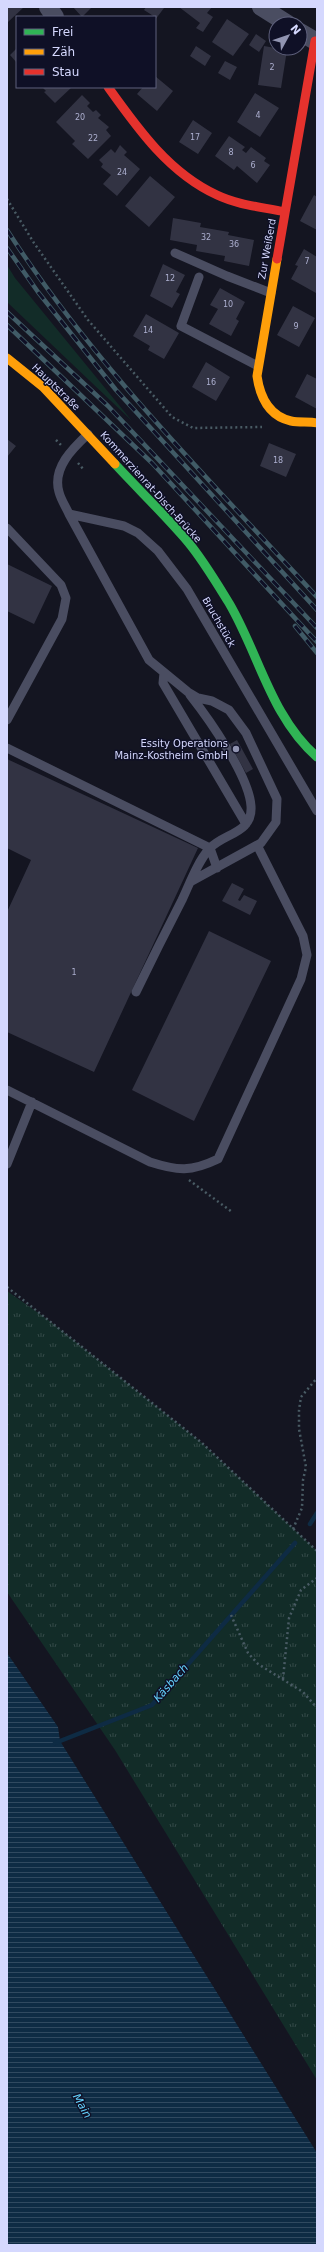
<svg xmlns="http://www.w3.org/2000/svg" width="324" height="2252" viewBox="0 0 324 2252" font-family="'DejaVu Sans',sans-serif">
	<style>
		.grass { fill: url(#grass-tufts) }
		.garden { fill: #122c28 }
		.water { fill: url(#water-rules) }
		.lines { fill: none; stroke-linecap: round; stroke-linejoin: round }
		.stream { stroke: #0e2b44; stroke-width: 4.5 }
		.building { fill: #323343 }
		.path { stroke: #495b64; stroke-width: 2.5; stroke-dasharray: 2 3; stroke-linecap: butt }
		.lane { stroke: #4a4d61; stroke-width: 9 }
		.street { stroke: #4a4d61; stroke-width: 18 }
		.fast { stroke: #30b455; stroke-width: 9 }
		.slow { stroke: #ff9f0a; stroke-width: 9 }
		.jam { stroke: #e5322d; stroke-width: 9 }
		.rail-casing { stroke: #405b66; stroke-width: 4.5 }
		.rail { stroke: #0f1026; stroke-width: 3; stroke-dasharray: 9; stroke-linecap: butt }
		.poi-dot { fill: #9194b1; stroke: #0f1026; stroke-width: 1.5 }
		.labels { text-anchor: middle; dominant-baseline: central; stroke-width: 3; stroke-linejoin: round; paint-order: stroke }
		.number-label { font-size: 8px; fill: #acafcf }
		.street-label { font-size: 10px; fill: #d5d8fe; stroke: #0f1026 }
		.poi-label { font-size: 10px; fill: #d5d8fe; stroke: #0f1026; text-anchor: end }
		.water-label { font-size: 11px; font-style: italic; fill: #64d2fd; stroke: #0f1026 }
	</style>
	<defs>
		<pattern id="grass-tufts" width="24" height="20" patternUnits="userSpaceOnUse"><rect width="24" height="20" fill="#122c28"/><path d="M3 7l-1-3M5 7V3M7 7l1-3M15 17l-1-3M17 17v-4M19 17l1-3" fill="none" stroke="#344a48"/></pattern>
		<pattern id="water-rules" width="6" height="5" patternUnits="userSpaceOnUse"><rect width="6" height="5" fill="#0e2b44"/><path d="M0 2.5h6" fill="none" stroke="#304960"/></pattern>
	</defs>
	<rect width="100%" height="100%" fill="#141521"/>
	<path class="grass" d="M 7,1291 L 47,1319 L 202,1443 L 317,1551 L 317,2080 L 115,1750 L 7,1592 Z"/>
	<path class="garden" d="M 7,265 L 15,278 L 132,421 L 7,302 Z"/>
	<path class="water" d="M 7,1653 L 58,1727 L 60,1741 L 317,2153 L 317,2245 L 7,2245 Z"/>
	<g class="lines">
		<path class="stream" d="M 310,1524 L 317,1513
			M 55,1743 L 152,1705 L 295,1543"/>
	</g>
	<path class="building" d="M 7,7 L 24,7 L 7,23 Z
		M 73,7 L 92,7 L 82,17 Z
		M 146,7 L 163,7 L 164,8 L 155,20 L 155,17 L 144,10 Z
		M 179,7 L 212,7 L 207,13 L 213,17 L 203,32 L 196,28 L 200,23 Z
		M 227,19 L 249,34 L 233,56 L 212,42 Z
		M 256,34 L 266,41 L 259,52 L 249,45 Z
		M 196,46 L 211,56 L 205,66 L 190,56 Z
		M 264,46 L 287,50 L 281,88 L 258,85 Z
		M 17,48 L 17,63 L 10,55 Z
		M 225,61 L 237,67 L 230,80 L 218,73 Z
		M 155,76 L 173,91 L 157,111 L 137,94 L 143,87 L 155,87 Z
		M 42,87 L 72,87 L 55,103 L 44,92 L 46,91 Z
		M 255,93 L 279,108 L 260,137 L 237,122 Z
		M 82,95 L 90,103 L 87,106 L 93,112 L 96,110 L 101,115 L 98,118 L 109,127 L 106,130 L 111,136 L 88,159 L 72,144 L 75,141 L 56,122 Z
		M 193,120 L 212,133 L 198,154 L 179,142 Z
		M 229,136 L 245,147 L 242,150 L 246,153 L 251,147 L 266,158 L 264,161 L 270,165 L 257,183 L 237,166 L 234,170 L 215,156 Z
		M 120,145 L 127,152 L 124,155 L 140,169 L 117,196 L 103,184 L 111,175 L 101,167 L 103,164 L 99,160 L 111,149 L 115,153 Z
		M 150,176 L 175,197 L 149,227 L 125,206 Z
		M 314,195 L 317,197 L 317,230 L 300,221 Z
		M 173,218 L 201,223 L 200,227 L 229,232 L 228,235 L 254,240 L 249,266 L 224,261 L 225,256 L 196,251 L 197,245 L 170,240 Z
		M 304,249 L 317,257 L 316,293 L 291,279 L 298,266 L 295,265 Z
		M 163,264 L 185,275 L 176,292 L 180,294 L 172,308 L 150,296 Z
		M 220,288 L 245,302 L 236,319 L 239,321 L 231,336 L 209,324 L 218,309 L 210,305 Z
		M 293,306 L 315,318 L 299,347 L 277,335 Z
		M 146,314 L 179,333 L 164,359 L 148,350 L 150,346 L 133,336 Z
		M 206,362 L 230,377 L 216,401 L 192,387 Z
		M 307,374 L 317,379 L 317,409 L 295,397 Z
		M 7,439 L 16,446 L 7,457 Z
		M 269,443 L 296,454 L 286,477 L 260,466 Z
		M 7,564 L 52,586 L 34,624 L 7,611 Z
		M 237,740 L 253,769 L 246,773 L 230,744 Z
		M 7,759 L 198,848 L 94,1072 L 7,1032 L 7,912 L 31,860 L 7,848 Z
		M 232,883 L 244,889 L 238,900 L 240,901 L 244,895 L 257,901 L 250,915 L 222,901 Z
		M 209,931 L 271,961 L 194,1121 L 132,1090 Z"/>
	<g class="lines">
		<path class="path" d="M 7,199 L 34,243 L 88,320 L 172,417 L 193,428 L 262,427
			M 56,440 L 62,446
			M 78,463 L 84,470
			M 189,1180 L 232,1212
			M 7,1287 L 202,1443 L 317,1551
			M 293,1529 L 302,1508 L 303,1480 L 306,1467 L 299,1429 L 299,1410 L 301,1397 L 317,1378
			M 231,1615 L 248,1653 L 258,1664 L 303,1692 L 317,1708
			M 283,1679 L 289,1618 L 301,1590 L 317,1578"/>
		<path class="lane" d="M 175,253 L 227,276 L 271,293
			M 199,277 L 181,326 L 258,366
			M 88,434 C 73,448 52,468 59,492 C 61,500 66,507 69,514 L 149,660 L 188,692 L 198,698 L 212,701 L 229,710 L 246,733 L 277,799 L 276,822 L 261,843 L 190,882
			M 69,514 L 124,526 L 138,533 L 158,551 L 187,589 L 317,811
			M 7,528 L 61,585 L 66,598 L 62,619 L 7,720
			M 164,673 L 163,683 L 246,824
			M 7,748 L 210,848 L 217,868
			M 136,992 C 151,961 166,931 182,900 C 190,883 197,863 209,849 C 223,833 253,834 251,806 C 249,776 209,719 190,695
			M 7,1090 L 150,1162 C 178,1171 191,1172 218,1159 L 301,979 L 307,955 L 303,936 L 257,845
			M 7,1164 L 32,1102"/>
		<path class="street" d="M 48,7 L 55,17
			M 261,7 L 288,24
			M 300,32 L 317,42"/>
		<path class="fast" d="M 115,464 C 139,490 165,515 188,542 C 203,560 216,582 229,603 C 259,654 271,717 317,757"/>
		<path class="slow" d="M 277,259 L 257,376 C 260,397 269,416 291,421 C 300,423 309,421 317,423
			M 7,358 L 43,387 L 115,464"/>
		<path class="jam" d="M 108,87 C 138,129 169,173 217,195 C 238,205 262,207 285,212
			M 277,259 L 315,41"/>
		<g class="rail-casing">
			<path id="rail" d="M 7,230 C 94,365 209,479 317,597
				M 7,248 L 38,292 L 116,390 L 317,610
				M 7,312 L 108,406 L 317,628
				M 7,325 L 152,463 L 317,642
				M 295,626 L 317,653"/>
		</g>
		<use href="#rail" class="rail"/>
	</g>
	<circle class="poi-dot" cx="236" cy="749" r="4"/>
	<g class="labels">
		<g class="number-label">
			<text x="272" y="67">2</text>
			<text x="258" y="115">4</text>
			<text x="80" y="117">20</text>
			<text x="195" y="137">17</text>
			<text x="93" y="138">22</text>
			<text x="231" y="152">8</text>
			<text x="253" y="165">6</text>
			<text x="122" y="172">24</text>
			<text x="206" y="237">32</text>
			<text x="234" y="244">36</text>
			<text x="307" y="261">7</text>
			<text x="170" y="278">12</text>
			<text x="228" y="304">10</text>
			<text x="296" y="326">9</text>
			<text x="148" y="330">14</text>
			<text x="211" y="382">16</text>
			<text x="278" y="460">18</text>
			<text x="74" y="972">1</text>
		</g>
		<g class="street-label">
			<text transform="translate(267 249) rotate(-80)">Zur Weißerd</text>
			<text transform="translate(56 387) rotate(44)">Hauptstraße</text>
			<text transform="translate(151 487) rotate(48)">Kommerzienrat-Disch-Brücke</text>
			<text transform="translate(219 622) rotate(60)">Bruchstück</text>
		</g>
		<g class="poi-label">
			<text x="228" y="743">Essity Operations<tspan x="228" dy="12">Mainz-Kostheim GmbH</tspan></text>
		</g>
		<g class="water-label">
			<text transform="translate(171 1683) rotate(-49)">Käsbach</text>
			<text transform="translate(82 2106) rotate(61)">Main</text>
		</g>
	</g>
	<rect width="324" height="2252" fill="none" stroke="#d5d8fe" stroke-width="16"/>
	<rect x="16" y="16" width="140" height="72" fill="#0f1026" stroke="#5e607c"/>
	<rect x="24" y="29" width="20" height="6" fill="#30b455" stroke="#5e607c"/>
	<text x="52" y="36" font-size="12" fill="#d5d8fe">Frei</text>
	<rect x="24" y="49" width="20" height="6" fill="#ff9f0a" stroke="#5e607c"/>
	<text x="52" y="56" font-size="12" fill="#d5d8fe">Zäh</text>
	<rect x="24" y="69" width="20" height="6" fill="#e5322d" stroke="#5e607c"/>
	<text x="52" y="76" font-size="12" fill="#d5d8fe">Stau</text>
	<g transform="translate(288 36) rotate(50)"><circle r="19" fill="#0f1026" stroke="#5e607c"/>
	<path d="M0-3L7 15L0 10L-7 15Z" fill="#9194b1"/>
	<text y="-6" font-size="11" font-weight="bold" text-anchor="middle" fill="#d5d8fe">N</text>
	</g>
</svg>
